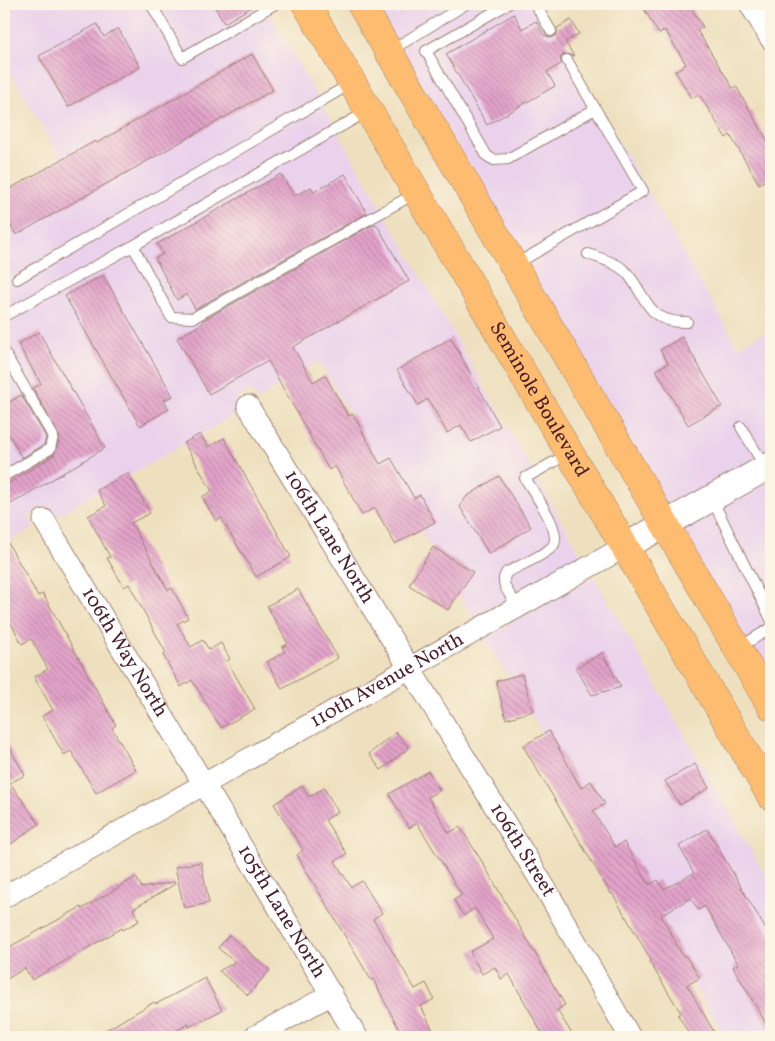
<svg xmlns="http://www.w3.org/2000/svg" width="775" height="1041" viewBox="0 0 775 1041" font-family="Vollkorn,serif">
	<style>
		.built { fill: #ead1ec }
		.building { fill: url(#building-back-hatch) }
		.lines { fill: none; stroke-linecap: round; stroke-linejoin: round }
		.service-casing { stroke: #9c8074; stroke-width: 12 }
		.minor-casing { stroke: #9c8074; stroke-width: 23 }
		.tertiary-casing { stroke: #9c8074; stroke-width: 28 }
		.primary-casing { stroke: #9c8074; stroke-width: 29 }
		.service { stroke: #fff; stroke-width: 10 }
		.minor { stroke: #fff; stroke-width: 21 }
		.tertiary { stroke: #fff; stroke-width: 26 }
		.primary { stroke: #fdbc6f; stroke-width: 28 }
		.labels { text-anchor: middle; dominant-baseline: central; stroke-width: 4; stroke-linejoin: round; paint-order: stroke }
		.street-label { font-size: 20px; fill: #4a1f2b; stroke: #fcf5e5 }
	</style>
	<defs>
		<pattern id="building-back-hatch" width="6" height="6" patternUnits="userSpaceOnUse" patternTransform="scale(1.25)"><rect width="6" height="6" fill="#e3a3ca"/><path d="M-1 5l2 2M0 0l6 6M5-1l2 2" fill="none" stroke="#ba84a4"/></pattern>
	</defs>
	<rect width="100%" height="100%" fill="#fcf5e5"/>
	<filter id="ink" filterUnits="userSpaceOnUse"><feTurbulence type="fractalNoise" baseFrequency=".02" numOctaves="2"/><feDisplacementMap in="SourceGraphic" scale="10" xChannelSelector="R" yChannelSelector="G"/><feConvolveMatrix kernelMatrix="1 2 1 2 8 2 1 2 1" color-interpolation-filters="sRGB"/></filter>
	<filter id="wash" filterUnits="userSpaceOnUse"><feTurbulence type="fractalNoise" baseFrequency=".0096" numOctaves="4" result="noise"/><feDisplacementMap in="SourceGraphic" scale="20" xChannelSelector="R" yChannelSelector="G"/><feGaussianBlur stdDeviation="1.12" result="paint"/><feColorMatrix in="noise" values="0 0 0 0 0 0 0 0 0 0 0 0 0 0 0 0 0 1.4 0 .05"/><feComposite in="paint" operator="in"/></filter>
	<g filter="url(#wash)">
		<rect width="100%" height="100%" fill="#eee0be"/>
		<path class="built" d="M 4,4 L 264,4 L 582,557 L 473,618 L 319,361 L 257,400 L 250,390 L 233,401 L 239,411 L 194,439 L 54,517 L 46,505 L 28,516 L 35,527 L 4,544 L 4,196 L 63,162 L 4,62 Z
			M 375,4 L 539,4 L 738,347 L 771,329 L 771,451 L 668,509 Z
			M 771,479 L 771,685 L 680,530 Z
			M 594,577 L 771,885 L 771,1037 L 725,1037 L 485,638 Z"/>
		<g id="blocks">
			<path class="building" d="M 213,4 L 257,4 L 224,23 Z
				M 641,4 L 689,4 L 703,27 L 697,30 L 733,88 L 736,86 L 771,147 L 771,177 L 759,184 L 730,135 L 726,138 L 699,94 L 692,98 L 675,71 L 686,64 L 665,30 L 659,34 Z
				M 514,14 L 522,29 L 536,21 L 544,35 L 551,38 L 557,35 L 557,28 L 571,20 L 579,34 L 565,42 L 574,56 L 564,54 L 561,57 L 561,64 L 547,72 L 555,86 L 487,125 L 446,54 Z
				M 97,24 L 104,37 L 118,28 L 140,67 L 68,107 L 39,56 Z
				M 252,54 L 273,90 L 16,235 L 4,214 L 4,192 L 95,141 L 97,143 Z
				M 281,174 L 294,196 L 311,187 L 314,192 L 345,174 L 367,213 L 195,309 L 187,294 L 177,300 L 155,258 L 163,254 L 157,244 Z
				M 374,224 L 377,225 L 409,281 L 293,347 L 313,382 L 325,375 L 348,416 L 353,414 L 380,464 L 391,458 L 414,498 L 420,495 L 435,522 L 395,544 L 375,508 L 362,515 L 335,466 L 329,470 L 268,361 L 209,394 L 177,338 L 203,323 L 202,321 Z
				M 103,275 L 173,396 L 164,400 L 169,409 L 140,426 L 65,296 Z
				M 39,332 L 105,448 L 4,508 L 4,486 L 54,455 L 60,438 L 33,388 L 41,384 L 18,344 Z
				M 682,337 L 722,406 L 688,425 L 656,370 L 668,363 L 660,350 Z
				M 451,338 L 500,426 L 471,442 L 461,425 L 447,433 L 428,399 L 418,405 L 397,370 Z
				M 21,395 L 46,437 L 44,445 L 22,458 L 4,426 L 4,405 Z
				M 200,434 L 208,447 L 224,438 L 291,557 L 256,577 L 221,518 L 216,521 L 202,497 L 212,491 L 184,443 Z
				M 128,473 L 150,513 L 131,523 L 168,590 L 172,588 L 188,618 L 177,624 L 191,647 L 203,640 L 209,650 L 221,643 L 230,659 L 227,661 L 255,709 L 221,728 L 192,680 L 181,687 L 163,655 L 166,653 L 129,584 L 124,587 L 107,558 L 110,557 L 88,516 L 106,506 L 97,490 Z
				M 499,476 L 531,527 L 489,554 L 460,507 L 466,497 Z
				M 4,536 L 38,596 L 43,594 L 116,725 L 112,728 L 136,770 L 96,793 L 71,751 L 64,755 L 42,716 L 53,710 L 34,677 L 48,669 L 31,639 L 22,644 L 4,610 Z
				M 433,547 L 473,572 L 448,610 L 409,585 Z
				M 298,589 L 338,658 L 282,689 L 267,662 L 285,652 L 282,647 L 288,644 L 267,606 Z
				M 602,653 L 621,687 L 592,695 L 576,668 Z
				M 522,674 L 533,711 L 506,719 L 496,681 Z
				M 549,731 L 581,788 L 591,781 L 605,804 L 593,811 L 615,847 L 624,842 L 649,885 L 658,880 L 664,889 L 694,873 L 679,846 L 707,829 L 771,938 L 771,1032 L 733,967 L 738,964 L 705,906 L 698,910 L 691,898 L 661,915 L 683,956 L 685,955 L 700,978 L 687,985 L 717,1037 L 691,1037 L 678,1015 L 681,1013 L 649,961 L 651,960 L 612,893 L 611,894 L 523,746 Z
				M 396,732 L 409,748 L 381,770 L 369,754 Z
				M 4,738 L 25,775 L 10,783 L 39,824 L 11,844 L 4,834 Z
				M 695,764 L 709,788 L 680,805 L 665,781 Z
				M 428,771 L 440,790 L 428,797 L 449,833 L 460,827 L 481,860 L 565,1005 L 557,1010 L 574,1037 L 544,1037 L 509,974 L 501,979 L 495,967 L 482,974 L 470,952 L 493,939 L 475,908 L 463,916 L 454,900 L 462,895 L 417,823 L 409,828 L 389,794 Z
				M 302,786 L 309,797 L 324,788 L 338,812 L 325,820 L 347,854 L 335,861 L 351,887 L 362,881 L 382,913 L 373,919 L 415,989 L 426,983 L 434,999 L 421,1006 L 436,1037 L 403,1037 L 373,979 L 371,980 L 297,855 L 303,850 L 274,804 Z
				M 201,862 L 209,903 L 184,908 L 175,867 Z
				M 136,877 L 142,888 L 175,882 L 175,884 L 133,909 L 139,921 L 123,930 L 122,928 L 32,980 L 25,968 L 4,981 L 4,950 L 81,907 L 82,909 Z
				M 229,935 L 270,970 L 248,995 L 219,971 L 235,962 L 218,948 Z
				M 205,978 L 222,1010 L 189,1027 L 188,1024 L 165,1037 L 94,1037 L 154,1002 L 156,1004 Z"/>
		</g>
	</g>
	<g filter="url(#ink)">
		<use href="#blocks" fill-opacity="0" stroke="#9c8074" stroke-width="1"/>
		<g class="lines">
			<g class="service-casing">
				<path id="service" d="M 151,4 L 182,58 L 275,4
					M 508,4 L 426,51 L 487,156 L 494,160 L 508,159 L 595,109
					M 535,4 L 551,31
					M 390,51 L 466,4
					M 368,111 L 133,246 L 171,317 L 193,318 L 416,193
					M 588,254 C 601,259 616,262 626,272 C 647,295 646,324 687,322
					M 514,265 L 643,191 L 567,60
					M 17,279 L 352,83
					M 4,316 L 133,246
					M 4,352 L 53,436 L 50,449 L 4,476
					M 741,427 L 765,467
					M 712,499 L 771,619
					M 518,606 C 511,596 498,583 507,572 C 519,566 543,556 552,547 C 565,534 533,492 525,478 L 568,454
					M 738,648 L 771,628"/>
			</g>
			<g class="minor-casing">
				<g id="minor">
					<path d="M 750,4 L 771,39"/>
					<path id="s1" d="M 248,406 L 547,891 L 630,1037"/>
					<path id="s2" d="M 44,520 L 357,1037"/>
					<path id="s3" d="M 4,897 L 626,546"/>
					<path d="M 254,1037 L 332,994"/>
				</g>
			</g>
			<g class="tertiary-casing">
				<path id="tertiary" d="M 626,546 L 771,465"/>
			</g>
			<g class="primary-casing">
				<g id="primary">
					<path id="s4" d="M 306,4 L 771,796"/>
					<path d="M 361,4 L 771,706"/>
				</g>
			</g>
			<use href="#service" class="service"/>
			<use href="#minor" class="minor"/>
			<use href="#tertiary" class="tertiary"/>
			<use href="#primary" class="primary"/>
		</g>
	</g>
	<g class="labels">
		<g class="street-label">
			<text stroke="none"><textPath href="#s4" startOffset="459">Seminole Boulevard</textPath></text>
			<text stroke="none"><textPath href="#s1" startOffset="154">106th Lane North</textPath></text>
			<text stroke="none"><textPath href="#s2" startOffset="155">106th Way North</textPath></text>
			<text stroke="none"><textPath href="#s3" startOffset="440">110th Avenue North</textPath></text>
			<text stroke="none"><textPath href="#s1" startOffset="522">106th Street</textPath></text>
			<text stroke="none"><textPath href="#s2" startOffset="458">105th Lane North</textPath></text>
		</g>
	</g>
	<rect width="775" height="1041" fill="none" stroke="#fcf5e5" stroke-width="20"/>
</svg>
